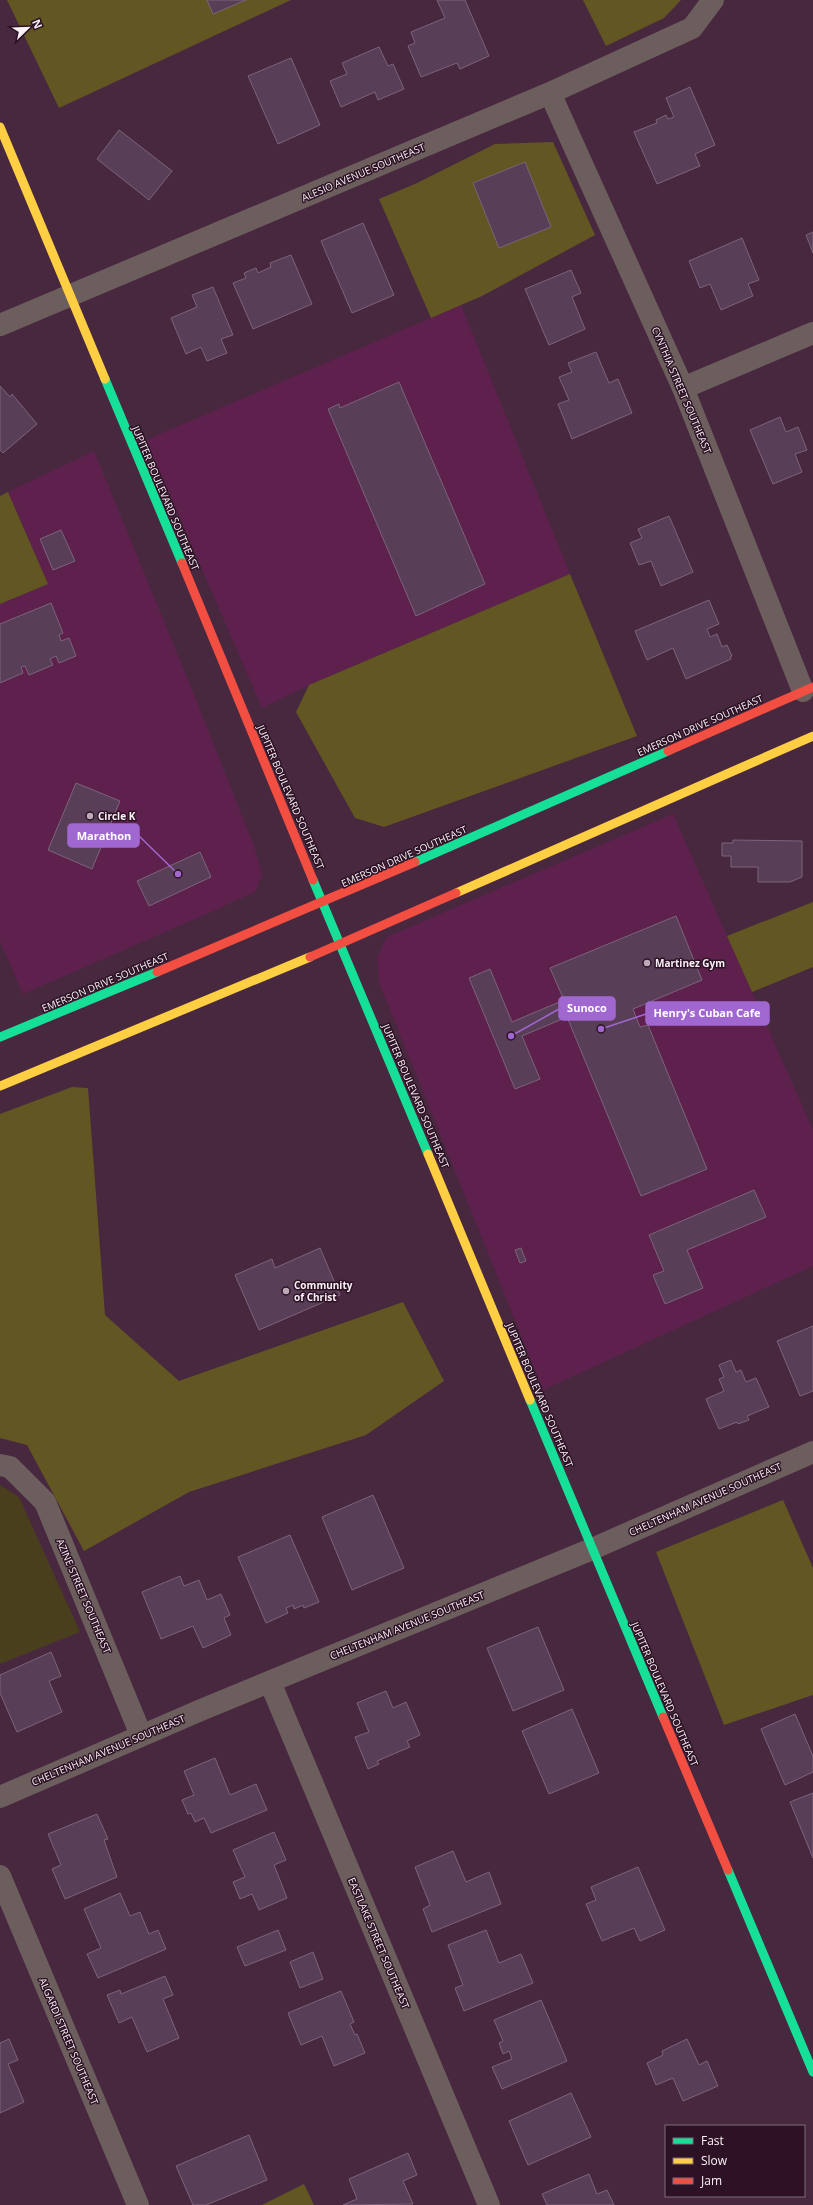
<svg xmlns="http://www.w3.org/2000/svg" width="813" height="2205" viewBox="0 0 813 2205" font-family="'Open Sans',sans-serif">
	<style>
		.built { fill: #5e214d }
		.green { fill: #4a3f1c }
		.forest { fill: #625623 }
		.building { fill: #583e57; stroke: #7c647a }
		.lines { fill: none; stroke-linecap: round; stroke-linejoin: round }
		.street { stroke: #6d5e5e; stroke-width: 22 }
		.fast { stroke: #16e098; stroke-width: 9 }
		.slow { stroke: #ffcf43; stroke-width: 9 }
		.jam { stroke: #f24e42; stroke-width: 9 }
		.poi-dot { fill: #bcabb7; stroke: #2c1224; stroke-width: 1.5 }
		.labels { text-anchor: middle; dominant-baseline: central; stroke-width: 3; stroke-linejoin: round; paint-order: stroke }
		.street-label { font-size: 10px; fill: #faf2f7; stroke: #2c1224 }
		.poi-label { font-size: 10px; font-weight: bold; fill: #faf2f7; stroke: #2c1224; text-anchor: start }
		.leader { fill: none; stroke: #a167d0; stroke-width: 1.5 }
		.callout-dot { fill: #a167d0; stroke: #2c1224; stroke-width: 1.5 }
		.callout { fill: #a167d0; stroke: #a167d0; stroke-width: 1.5 }
		.callout-label { font-size: 11px; text-anchor: middle; font-weight: bold; fill: #fff }
	</style>
	<rect width="100%" height="100%" fill="#48283f"/>
	<path class="built" d="M 461,305 L 570,574 L 309,685 L 262,708 L 146,440 Z
		M 94,451 L 193,692 L 254,846 L 262,874 L 256,891 L 218,909 L 23,994 L 0,941 L 0,604 L 48,584 L 8,492 Z
		M 673,814 L 813,1130 L 813,1266 L 543,1390 L 379,982 L 377,957 L 387,937 Z"/>
	<path class="green" d="M 0,1485 L 19,1497 L 80,1632 L 0,1664 Z"/>
	<path class="forest" d="M 7,0 L 291,0 L 59,108 Z
		M 583,0 L 681,0 L 664,18 L 606,46 Z
		M 553,142 L 595,235 L 482,296 L 431,318 L 379,199 L 415,184 L 495,144 Z
		M 8,492 L 48,584 L 0,604 L 0,496 Z
		M 570,574 L 637,736 L 384,827 L 355,818 L 296,712 L 309,685 Z
		M 813,902 L 813,967 L 752,992 L 727,936 Z
		M 72,1087 L 88,1088 L 105,1315 L 179,1381 L 403,1302 L 444,1381 L 366,1435 L 189,1492 L 84,1551 L 27,1445 L 0,1438 L 0,1114 Z
		M 783,1500 L 813,1568 L 813,1695 L 724,1725 L 656,1552 Z
		M 304,2184 L 314,2205 L 262,2205 Z"/>
	<path class="building" d="M 207,0 L 246,0 L 213,14 Z
		M 437,0 L 465,0 L 489,56 L 460,69 L 457,63 L 421,77 L 408,46 L 415,43 L 411,32 L 445,18 Z
		M 379,47 L 388,66 L 393,64 L 404,89 L 378,100 L 375,92 L 341,107 L 330,81 L 347,74 L 342,63 Z
		M 291,58 L 320,125 L 278,144 L 248,76 Z
		M 690,87 L 715,145 L 695,154 L 700,166 L 657,184 L 634,132 L 657,123 L 656,120 L 666,115 L 668,119 L 674,117 L 666,98 Z
		M 119,130 L 172,171 L 149,200 L 97,159 Z
		M 525,162 L 551,227 L 499,248 L 473,183 Z
		M 363,223 L 394,295 L 352,313 L 321,241 Z
		M 813,232 L 813,253 L 806,235 Z
		M 742,238 L 759,280 L 748,284 L 753,296 L 721,310 L 710,284 L 700,288 L 689,261 Z
		M 291,255 L 312,304 L 253,329 L 233,283 L 246,278 L 244,273 L 256,268 L 258,273 L 271,267 L 270,263 Z
		M 571,270 L 581,293 L 572,297 L 585,329 L 549,345 L 525,289 Z
		M 213,287 L 233,335 L 221,339 L 227,353 L 207,361 L 201,347 L 186,354 L 171,318 L 197,307 L 192,295 Z
		M 596,352 L 609,383 L 618,379 L 632,413 L 572,439 L 558,404 L 569,400 L 559,377 L 572,372 L 568,363 Z
		M 399,382 L 485,584 L 416,616 L 328,409 L 339,404 L 340,408 Z
		M 0,386 L 10,397 L 12,394 L 37,424 L 3,453 L 0,450 Z
		M 780,417 L 786,432 L 798,427 L 807,450 L 795,454 L 802,472 L 773,484 L 750,430 Z
		M 669,516 L 693,572 L 661,586 L 651,561 L 639,565 L 630,543 L 642,538 L 638,529 Z
		M 61,530 L 75,561 L 53,570 L 40,539 Z
		M 709,600 L 719,624 L 707,629 L 710,637 L 717,634 L 722,647 L 727,645 L 732,656 L 730,657 L 731,659 L 686,679 L 673,648 L 647,660 L 635,631 Z
		M 51,603 L 63,633 L 59,635 L 61,641 L 69,638 L 76,656 L 59,663 L 56,656 L 50,659 L 53,665 L 29,675 L 25,666 L 21,667 L 23,673 L 0,683 L 0,624 Z
		M 76,783 L 120,801 L 92,869 L 48,850 Z
		M 733,840 L 802,841 L 802,877 L 790,882 L 758,882 L 758,867 L 731,867 L 731,856 L 722,856 L 722,843 L 733,843 Z
		M 200,852 L 211,877 L 149,906 L 137,881 Z
		M 676,916 L 702,980 L 633,1009 L 640,1027 L 648,1025 L 707,1169 L 641,1196 L 567,1017 L 522,1036 L 540,1079 L 515,1089 L 469,978 L 490,969 L 512,1022 L 564,1000 L 550,968 Z
		M 754,1190 L 766,1217 L 687,1250 L 703,1288 L 665,1304 L 653,1275 L 664,1271 L 649,1235 Z
		M 320,1248 L 340,1295 L 259,1330 L 235,1275 L 272,1259 L 275,1268 Z
		M 521,1248 L 526,1261 L 520,1263 L 515,1250 Z
		M 813,1326 L 813,1391 L 800,1396 L 777,1341 Z
		M 731,1360 L 736,1372 L 741,1370 L 746,1382 L 756,1378 L 769,1407 L 747,1416 L 749,1420 L 738,1424 L 737,1422 L 719,1429 L 706,1399 L 724,1391 L 719,1379 L 724,1377 L 719,1365 Z
		M 373,1495 L 404,1568 L 352,1590 L 322,1517 Z
		M 290,1535 L 319,1602 L 304,1608 L 303,1605 L 294,1609 L 293,1605 L 286,1608 L 288,1613 L 266,1623 L 238,1557 Z
		M 180,1576 L 184,1586 L 199,1580 L 207,1600 L 221,1594 L 230,1615 L 224,1618 L 231,1635 L 203,1648 L 193,1626 L 161,1639 L 142,1592 Z
		M 538,1627 L 564,1690 L 513,1711 L 487,1648 Z
		M 51,1652 L 61,1676 L 49,1681 L 62,1712 L 17,1732 L 0,1693 L 0,1675 Z
		M 386,1691 L 393,1708 L 406,1702 L 420,1735 L 407,1741 L 410,1747 L 377,1761 L 379,1764 L 368,1769 L 355,1737 L 369,1732 L 357,1703 Z
		M 572,1709 L 599,1773 L 549,1794 L 522,1731 Z
		M 795,1714 L 813,1756 L 813,1772 L 785,1785 L 761,1729 Z
		M 215,1758 L 230,1795 L 256,1784 L 267,1810 L 211,1833 L 204,1818 L 195,1822 L 191,1813 L 188,1814 L 182,1800 L 194,1795 L 184,1771 Z
		M 813,1793 L 813,1858 L 790,1802 Z
		M 97,1814 L 108,1839 L 104,1840 L 117,1877 L 65,1899 L 52,1869 L 61,1865 L 48,1834 Z
		M 274,1832 L 286,1860 L 274,1865 L 287,1898 L 259,1910 L 252,1894 L 240,1899 L 233,1882 L 245,1877 L 233,1850 Z
		M 453,1851 L 466,1882 L 489,1872 L 501,1904 L 432,1932 L 423,1909 L 430,1905 L 415,1867 Z
		M 638,1867 L 665,1930 L 640,1941 L 634,1928 L 602,1941 L 586,1904 L 596,1900 L 591,1887 Z
		M 120,1893 L 130,1916 L 140,1912 L 149,1934 L 158,1930 L 166,1949 L 98,1978 L 87,1954 L 101,1948 L 84,1909 Z
		M 278,1930 L 286,1950 L 245,1966 L 237,1947 Z
		M 486,1930 L 499,1963 L 521,1954 L 533,1983 L 464,2011 L 455,1988 L 463,1985 L 448,1945 Z
		M 313,1952 L 323,1979 L 300,1988 L 290,1962 Z
		M 165,1976 L 173,1995 L 163,1999 L 179,2038 L 147,2052 L 132,2017 L 119,2023 L 107,1995 L 120,1990 L 121,1994 Z
		M 341,1991 L 354,2022 L 350,2024 L 355,2035 L 357,2034 L 365,2053 L 334,2066 L 322,2036 L 301,2045 L 288,2013 Z
		M 541,2000 L 567,2061 L 502,2089 L 492,2067 L 512,2059 L 509,2051 L 503,2054 L 499,2043 L 503,2041 L 494,2020 Z
		M 9,2039 L 18,2060 L 8,2064 L 24,2102 L 0,2113 L 0,2043 Z
		M 687,2039 L 699,2065 L 707,2061 L 718,2086 L 683,2101 L 673,2078 L 656,2085 L 647,2063 L 663,2055 L 662,2051 Z
		M 571,2093 L 591,2137 L 528,2165 L 509,2121 Z
		M 249,2135 L 267,2180 L 206,2205 L 193,2205 L 176,2166 Z
		M 408,2153 L 417,2175 L 403,2181 L 413,2204 L 343,2205 L 357,2199 L 349,2179 Z
		M 589,2174 L 597,2194 L 607,2190 L 614,2205 L 547,2205 L 542,2194 Z"/>
	<g class="lines">
		<path class="street" d="M 550,93 L 683,388 L 803,691
			M 0,325 L 550,93 L 692,28 L 713,0
			M 683,388 L 813,333
			M 0,1465 L 10,1467 L 45,1502 L 141,1735
			M 270,1682 L 489,2205
			M 0,1797 L 201,1710 L 592,1549 L 813,1452
			M 0,1876 L 138,2205"/>
		<path class="fast" d="M 105,379 L 182,563
			M 415,862 L 668,751
			M 313,880 L 428,1154
			M 0,1037 L 157,972
			M 530,1400 L 663,1717
			M 728,1870 L 813,2072"/>
		<path class="slow" d="M 0,127 L 105,379
			M 456,893 L 813,736
			M 0,1086 L 310,957
			M 428,1154 L 530,1400"/>
		<path class="jam" d="M 182,563 L 313,880
			M 668,751 L 813,687
			M 310,957 L 456,893
			M 157,972 L 415,862
			M 663,1717 L 728,1870"/>
	</g>
	<g class="poi-dot">
		<circle cx="90" cy="816" r="4"/>
		<circle cx="647" cy="963" r="4"/>
		<circle cx="286" cy="1291" r="4"/>
	</g>
	<g class="labels">
		<g class="street-label">
			<text transform="translate(363 172) rotate(-23)">ALESIO AVENUE SOUTHEAST</text>
			<text transform="translate(682 390) rotate(67)">CYNTHIA STREET SOUTHEAST</text>
			<text transform="translate(166 498) rotate(67)">JUPITER BOULEVARD SOUTHEAST</text>
			<text transform="translate(700 725) rotate(-24)">EMERSON DRIVE SOUTHEAST</text>
			<text transform="translate(291 797) rotate(67)">JUPITER BOULEVARD SOUTHEAST</text>
			<text transform="translate(404 856) rotate(-24)">EMERSON DRIVE SOUTHEAST</text>
			<text transform="translate(105 982) rotate(-23)">EMERSON DRIVE SOUTHEAST</text>
			<text transform="translate(416 1096) rotate(67)">JUPITER BOULEVARD SOUTHEAST</text>
			<text transform="translate(540 1395) rotate(67)">JUPITER BOULEVARD SOUTHEAST</text>
			<text transform="translate(705 1499) rotate(-24)">CHELTENHAM AVENUE SOUTHEAST</text>
			<text transform="translate(84 1596) rotate(67)">AZINE STREET SOUTHEAST</text>
			<text transform="translate(407 1625) rotate(-22)">CHELTENHAM AVENUE SOUTHEAST</text>
			<text transform="translate(665 1694) rotate(67)">JUPITER BOULEVARD SOUTHEAST</text>
			<text transform="translate(108 1750) rotate(-23)">CHELTENHAM AVENUE SOUTHEAST</text>
			<text transform="translate(379 1943) rotate(67)">EASTLAKE STREET SOUTHEAST</text>
			<text transform="translate(69 2041) rotate(67)">ALGARDI STREET SOUTHEAST</text>
		</g>
		<g class="poi-label">
			<text x="98" y="816">Circle K</text>
			<text x="655" y="963">Martinez Gym</text>
			<text x="294" y="1285">Community<tspan x="294" dy="12">of Christ</tspan></text>
		</g>
	</g>
	<path class="leader" d="M178 874L139 836M511 1036L559 1009M601 1029L646 1014"/>
	<g class="callout-dot">
		<circle cx="178" cy="874" r="4"/>
		<circle cx="511" cy="1036" r="4"/>
		<circle cx="601" cy="1029" r="4"/>
	</g>
	<g class="callout">
		<rect x="68" y="824" width="71" height="23" rx="4"/>
		<rect x="559" y="997" width="56" height="23" rx="4"/>
		<rect x="646" y="1002" width="123" height="23" rx="4"/>
	</g>
	<g class="callout-label">
		<text x="104" y="840">Marathon</text>
		<text x="587" y="1012">Sunoco</text>
		<text x="707" y="1017">Henry's Cuban Cafe</text>
	</g>
	<rect x="665" y="2125" width="140" height="72" fill="#2c1224" stroke="#7e6c78"/>
	<rect x="673" y="2138" width="20" height="6" fill="#16e098" stroke="#7e6c78"/>
	<text x="701" y="2145" font-size="12" fill="#faf2f7">Fast</text>
	<rect x="673" y="2158" width="20" height="6" fill="#ffcf43" stroke="#7e6c78"/>
	<text x="701" y="2165" font-size="12" fill="#faf2f7">Slow</text>
	<rect x="673" y="2178" width="20" height="6" fill="#f24e42" stroke="#7e6c78"/>
	<text x="701" y="2185" font-size="12" fill="#faf2f7">Jam</text>
	<g transform="translate(28 28) rotate(67)" stroke="#2c1224" stroke-width="3" paint-order="stroke">
	<path d="M0-3L7 15L0 10L-7 15Z" fill="#faf2f7"/>
	<text y="-6" font-size="11" font-weight="bold" text-anchor="middle" fill="#faf2f7">N</text>
	</g>
</svg>
